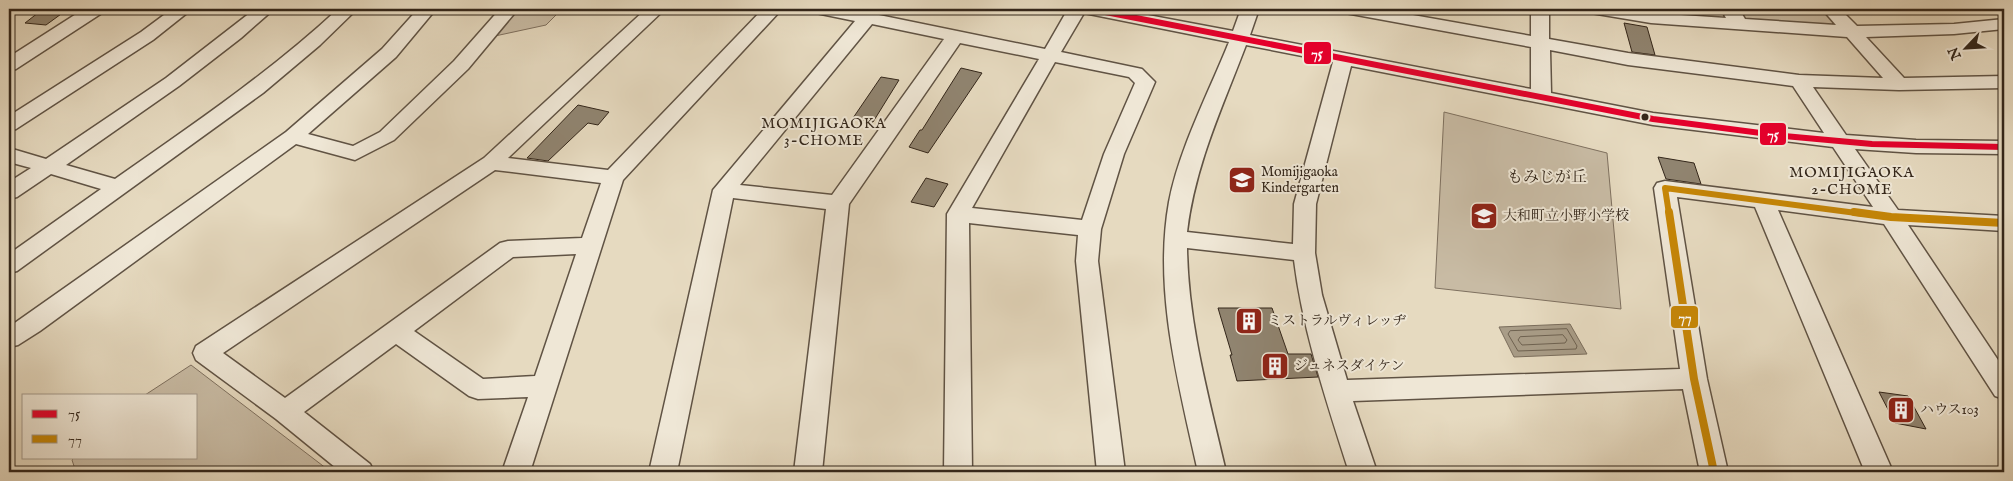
<svg xmlns="http://www.w3.org/2000/svg" width="2013" height="481" viewBox="0 0 2013 481" font-family="'IM FELL English','Noto Serif JP',serif">
	<style>
		.green { fill: #c8bba4; stroke: #7e705f }
		.water { fill: #a99d88; stroke: #7a6d5c }
		.lines { fill: none; stroke-linecap: round; stroke-linejoin: round }
		.shore { stroke: #6e6251; stroke-width: 1 }
		.building { fill: #908470; stroke: #33261a }
		.minor-casing { stroke: #605344; stroke-width: 3 }
		.minor { fill: #efe7d6; fill-rule: evenodd }
		.bus-1-casing { stroke: #efe7d6; stroke-width: 9 }
		.bus-2-far1-casing { stroke: #efe7d6; stroke-width: 9 }
		.bus-2-casing { stroke: #efe7d6; stroke-width: 12 }
		.bus-1 { stroke: #e4002b; stroke-width: 6 }
		.bus-2-far1 { stroke: #c68606; stroke-width: 6 }
		.bus-2 { stroke: #c68606; stroke-width: 8 }
		.bus-dot { fill: #33261a; stroke: #efe7d6; stroke-width: 2 }
		.labels { text-anchor: middle; dominant-baseline: central; stroke-width: 4; stroke-linejoin: round; paint-order: stroke }
		.poi-label { font-size: 14px; fill: #33261a; stroke: #efe7d6; text-anchor: start }
		.neighbourhood-label { font-size: 15px; letter-spacing: 1px; fill: #33261a; stroke: #efe7d6 }
		.quarter-label { font-size: 16px; fill: #33261a; stroke: #efe7d6 }
		.line-badge { stroke: #efe7d6; stroke-width: 2 }
		.badge-label { font-size: 14px; text-anchor: middle; font-weight: bold; fill: #fff }
	</style>
	<rect width="100%" height="100%" fill="#e6dac0"/>
	<filter id="stains"><feTurbulence type="fractalNoise" baseFrequency=".004" numOctaves="4"/><feColorMatrix values="0 0 0 0 .2 0 0 0 0 .09 0 0 0 0 .02 0 0 0 .5 -.17"/></filter>
	<radialGradient id="worn" r=".72"><stop offset=".6" stop-color="#630" stop-opacity="0"/><stop offset="1" stop-color="#630" stop-opacity=".3"/></radialGradient>
	<path class="green" d="M 514,9 L 562,9 L 546,25 L 495,36 Z
		M 1736,9 L 1824,9 L 1837,24 L 1830,26 L 1751,21 L 1741,16 Z
		M 1444,112 L 1607,153 L 1621,309 L 1435,288 Z
		M 191,365 L 331,472 L 76,472 L 72,460 L 75,457 L 196,457 L 196,395 L 145,395 Z"/>
	<path class="water" d="M 1570,324 L 1587,354 L 1514,357 L 1499,327 Z"/>
	<g class="lines">
		<path class="shore" d="M 1567,329 L 1577,346 L 1576,349 L 1518,351 L 1508,334 L 1510,331 Z
			M 1563,335 L 1567,340 L 1565,343 L 1522,345 L 1518,340 L 1520,337 Z"/>
	</g>
	<path class="building" d="M 43,9 L 68,9 L 46,25 L 25,23 Z
		M 1624,23 L 1647,27 L 1655,55 L 1632,52 Z
		M 961,68 L 982,73 L 928,153 L 909,147 L 920,130 L 922,130 Z
		M 881,77 L 899,80 L 873,122 L 853,118 Z
		M 578,105 L 609,112 L 598,125 L 588,123 L 548,161 L 527,158 Z
		M 1658,157 L 1694,163 L 1701,184 L 1666,179 Z
		M 926,178 L 948,184 L 934,207 L 911,202 Z
		M 1218,308 L 1272,308 L 1288,354 L 1311,354 L 1318,377 L 1237,381 L 1230,355 L 1232,355 Z
		M 1879,392 L 1908,396 L 1926,429 L 1895,423 Z"/>
	<g class="lines">
		<g class="minor-casing">
			<path id="minor" d="M 84,9 L 105,9 L 102,13 L 16,69 L 9,71 L 9,57 Z
				M 172,9 L 192,9 L 153,40 L 16,129 L 9,131 L 9,116 L 141,32 Z
				M 255,9 L 274,9 L 241,38 L 179,86 L 66,165 L 115,179 C 192,125 269,73 338,9 L 357,9 L 320,45 L 263,93 L 17,271 L 9,273 L 9,254 L 101,189 L 51,174 L 17,197 L 9,199 L 9,182 L 31,168 L 9,162 L 9,148 L 46,159 L 166,78 Z
				M 418,9 L 436,9 L 396,57 L 308,134 L 353,146 L 380,132 L 454,61 L 500,9 L 518,9 L 468,69 L 394,140 L 355,160 L 296,144 L 40,331 L 18,345 L 9,347 L 9,327 L 286,132 L 382,49 Z
				M 646,9 L 665,9 L 508,158 L 608,170 L 763,9 L 782,9 L 623,180 L 530,472 L 502,472 L 528,397 L 478,399 L 469,396 L 396,344 L 304,412 L 370,464 L 374,472 L 341,472 L 276,419 L 196,360 L 193,353 L 196,346 L 484,158 ZM 495,170 L 601,183 L 582,238 L 508,241 L 500,243 L 285,398 L 223,353 ZM 576,254 L 535,376 L 483,379 L 414,331 L 513,257 Z
				M 813,9 L 847,9 L 863,12 L 866,9 L 884,9 L 879,15 L 1045,49 L 1068,9 L 1116,9 L 1233,31 L 1241,9 L 1259,9 L 1250,35 L 1531,89 L 1531,47 L 1351,14 L 1345,13 L 1342,9 L 1379,9 L 1531,36 L 1531,9 L 1549,9 L 1549,39 L 1628,53 L 1799,75 L 1883,78 L 1847,37 L 1651,23 L 1591,13 L 1588,9 L 1627,9 L 1651,13 L 1726,18 L 1721,9 L 1739,9 L 1745,19 L 1836,25 L 1822,9 L 1840,9 L 1857,26 L 1954,24 L 2004,19 L 2004,29 L 1954,34 L 1866,37 L 1904,78 L 2004,76 L 2004,88 L 1899,90 L 1813,87 L 1846,135 L 1916,140 L 2004,141 L 2004,154 L 1916,153 L 1855,149 L 1898,210 L 2004,216 L 2004,231 L 1908,225 L 2004,369 L 2004,399 L 1995,396 L 1884,224 L 1778,210 L 1893,472 L 1865,472 L 1755,207 L 1677,197 L 1707,379 L 1728,472 L 1700,472 L 1683,389 L 1353,401 L 1377,472 L 1349,472 C 1327,403 1303,332 1294,260 L 1187,248 C 1188,324 1209,398 1226,472 L 1198,472 C 1179,385 1153,291 1169,202 C 1179,149 1209,92 1229,42 L 1084,13 L 1061,52 L 1142,69 L 1155,82 L 1124,154 L 1101,229 L 1098,261 L 1125,472 L 1097,472 L 1076,261 L 1078,235 L 969,223 L 972,472 L 944,472 L 947,214 L 1039,59 L 960,43 L 849,204 L 822,472 L 794,472 L 826,209 L 733,198 L 677,472 L 649,472 L 713,190 L 855,21 L 816,13 ZM 872,24 L 944,39 L 832,195 L 740,185 ZM 1246,45 L 1333,62 L 1294,204 L 1293,244 L 1187,232 C 1195,165 1222,108 1246,45 ZM 1550,50 L 1628,65 L 1793,86 L 1824,133 L 1653,113 L 1551,93 ZM 1055,62 L 1129,77 L 1135,83 L 1104,154 L 1082,220 L 972,208 ZM 1351,66 L 1653,125 L 1833,147 L 1873,207 L 1665,181 L 1657,183 L 1654,188 L 1680,369 L 1347,380 L 1322,295 L 1315,253 L 1316,204 Z"/>
		</g>
		<use href="#minor" class="minor"/>
		<g class="bus-1-casing">
			<path id="bus-1" d="M 1090,9 L 1653,119 L 1784,136 L 1872,144 L 2004,147"/>
		</g>
		<g class="bus-2-far1-casing">
			<path id="bus-2-far1" d="M 1669,214 L 1665,188 L 1864,214"/>
		</g>
		<g class="bus-2-casing">
			<path id="bus-2" d="M 1669,212 L 1694,379 L 1714,472
				M 1854,212 L 1891,217 L 2004,223"/>
		</g>
		<use href="#bus-1" class="bus-1"/>
		<use href="#bus-2-far1" class="bus-2-far1"/>
		<use href="#bus-2" class="bus-2"/>
	</g>
	<defs>
		<g id="school-square" transform="scale(1.4375)"><rect x="-9" y="-9" width="18" height="18" rx="4" fill="#8f2418" stroke="#efe7d6"/><path d="M0-5L7-2L0 1L-7-2ZM-4 1L0 2.5L4 1V4Q0 6-4 4Z" fill="#fff"/></g>
		<g id="building-square" transform="scale(1.4375)"><rect x="-9" y="-9" width="18" height="18" rx="4" fill="#8f2418" stroke="#efe7d6"/><path d="M-4-6H4V6H1V3H-1V6H-4ZM-2.5-4.3h1.7v1.8h-1.7ZM.8-4.3h1.7v1.8H.8ZM-2.5-1h1.7V.8h-1.7ZM.8-1h1.7V.8H.8Z" fill="#fff"/></g>
	</defs>
	<g fill-rule="evenodd">
		<use href="#school-square" x="1242" y="180"/>
		<use href="#school-square" x="1484" y="216"/>
		<use href="#building-square" x="1249" y="321"/>
		<use href="#building-square" x="1275" y="366"/>
		<use href="#building-square" x="1901" y="410"/>
	</g>
	<circle class="bus-dot" cx="1645" cy="117" r="4.5"/>
	<g class="labels">
		<g class="poi-label">
			<text x="1261" y="172">Momijigaoka<tspan x="1261" dy="16">Kindergarten</tspan></text>
			<text x="1503" y="216">大和町立小野小学校</text>
			<text x="1268" y="321">ミストラルヴィレッヂ</text>
			<text x="1294" y="366">ジュネスダイケン</text>
			<text x="1920" y="410">ハウス103</text>
		</g>
		<g class="neighbourhood-label">
			<text x="824" y="123">MOMIJIGAOKA<tspan x="824" dy="17">3-CHOME</tspan></text>
			<text x="1852" y="172">MOMIJIGAOKA<tspan x="1852" dy="17">2-CHOME</tspan></text>
		</g>
		<g class="quarter-label">
			<text x="1547" y="178">もみじが丘</text>
		</g>
	</g>
	<g class="line-badge">
		<rect x="1303" y="41" width="29" height="24" rx="5" fill="#e4002b"/>
		<rect x="1759" y="122" width="28" height="24" rx="5" fill="#e4002b"/>
		<rect x="1670" y="305" width="29" height="24" rx="5" fill="#c68606"/>
	</g>
	<g class="badge-label">
		<text x="1317" y="58">75</text>
		<text x="1773" y="139">75</text>
		<text x="1685" y="322">77</text>
	</g>
	<rect width="2013" height="481" fill="none" stroke="#e6dac0" stroke-width="30"/>
	<rect x="10" y="10" width="1993" height="461" fill="none" stroke="#33261a" stroke-width="2.5"/>
	<rect x="15" y="15" width="1983" height="451" fill="none" stroke="#33261a"/>
	<rect x="22" y="394" width="175" height="65" fill="#efe7d6" stroke="#a49a8b"/>
	<rect x="32" y="410" width="25" height="8" fill="#e4002b" stroke="#a49a8b"/>
	<text x="68" y="418" font-size="15" fill="#33261a">75</text>
	<rect x="32" y="435" width="25" height="8" fill="#c68606" stroke="#a49a8b"/>
	<text x="68" y="444" font-size="15" fill="#33261a">77</text>
	<g transform="translate(1966 48) rotate(245)" stroke="#efe7d6" stroke-width="4" paint-order="stroke">
	<path d="M0-4L9 19L0 12L-9 19Z" fill="#33261a"/>
	<text y="-8" font-size="14" font-weight="bold" text-anchor="middle" fill="#33261a">N</text>
	</g>
	<rect width="100%" height="100%" filter="url(#stains)"/>
	<rect width="100%" height="100%" fill="url(#worn)"/>
</svg>
